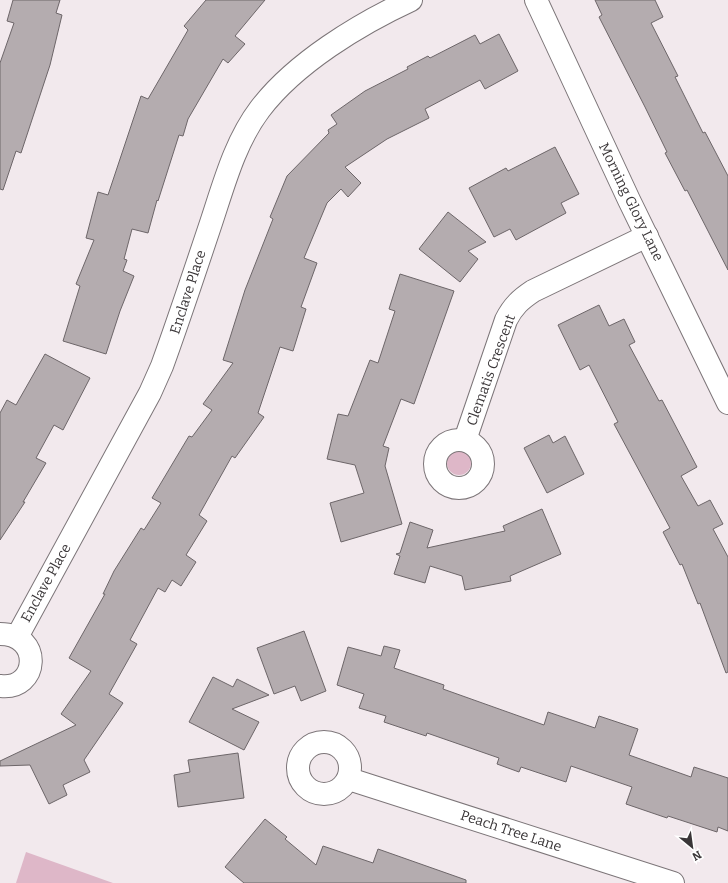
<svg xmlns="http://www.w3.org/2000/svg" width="728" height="883" font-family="Bitter,serif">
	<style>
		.green { fill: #deb7c8 }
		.building { fill: #b4acaf; stroke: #6d6669 }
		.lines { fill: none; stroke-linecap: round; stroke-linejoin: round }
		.minor-casing { stroke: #7c7578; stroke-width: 24 }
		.minor { stroke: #fff; stroke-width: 22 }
		.labels { text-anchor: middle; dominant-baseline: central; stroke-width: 3; stroke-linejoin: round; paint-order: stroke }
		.street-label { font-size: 14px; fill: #3a3638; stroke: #fff }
	</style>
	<rect width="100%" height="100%" fill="#f2e9ed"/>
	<!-- green -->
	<g class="green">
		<circle cx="459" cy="463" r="12"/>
		<path d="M26,852L113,883H16Z"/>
	</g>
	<!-- building -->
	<g class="building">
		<path d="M13,0H60L56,13L62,15L50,65L21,153L16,151L3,190L0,189V63L14,23L7,21Z"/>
		<path d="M206,0H265L235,36L245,44L228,63L223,59L188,119L183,136L179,135L158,201L157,200L148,233L132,229L124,259L127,260L123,271L134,276L120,311L106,354L63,341L80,286L76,284L94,240L86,238L98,192L108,195L141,96L148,99L188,30L184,26Z"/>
		<path d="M595,0H655L663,17L651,23L678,76L675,77L703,133L705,132L728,176V270L687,190L685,191L665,153L667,152L645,107L599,17L602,15Z"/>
		<path d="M499,34L518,71L485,89L480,80L425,109L429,118L387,139L345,167L361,183L348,197L341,189L327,203L304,258L317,263L301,307L306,309L293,351L280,347L258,413L264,417L235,458L232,456L199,515L207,521L186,555L196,562L181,586L172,580L165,592L158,588L130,640L137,644L109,694L123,703L84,760L90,772L63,785L67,795L49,804L30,765L0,766V761L76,725L61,714L91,671L69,658L105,594H103L114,571L141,528L144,530L161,503L152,498L189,436L192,437L212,410L203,404L233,363L223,360L245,290L273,219L270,217L287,176L329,133L328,130L337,124L331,115L365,91L408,69L407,67L428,56L430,58L475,35L480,44Z"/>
		<path d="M555,147L579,194L561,203L566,213L516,240L510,229L494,237L469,188L506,168L508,171Z"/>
		<path d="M448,212L486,242L468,251L478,259L460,282L419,249Z"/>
		<path d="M400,274L454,291L414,404L401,399L383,446L389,448L385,466L402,524L341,542L330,503L364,493L355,465L327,459L338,414L348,416L370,360L378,363L395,311L389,309Z"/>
		<path d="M599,305L609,326L624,319L635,342L629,345L659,401L662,400L697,467L681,476L698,506L710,500L723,524L713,529L728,557V672L726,673L700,603L698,604L682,564L680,565L663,532L670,528L614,424L618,422L589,365L580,370L558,325Z"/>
		<path d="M45,354L90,378L63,430L54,425L36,458L46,463L23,502H25L0,540V413L7,400L16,405Z"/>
		<path d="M549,435L553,443L565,436L584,474L547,493L524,448Z"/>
		<path d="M542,509L561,554L510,576L511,581L465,590L462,576L430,566L425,583L394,574L400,556L396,554L400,553L410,522L433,530L427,548L505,531L503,526Z"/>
		<path d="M304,631L326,691L301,701L295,686L274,694L257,648Z"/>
		<path d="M384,646L400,650L394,668L444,685L443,689L544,725L548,712L595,728L599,716L638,729L629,755L691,777L694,767L728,778V831L718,827L717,832L668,816L667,818L626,804L632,787L571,766L566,782L521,767L519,772L497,764L499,758L427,733L426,736L384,722L386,716L359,708L364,694L337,685L348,647L381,656Z"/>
		<path d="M213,677L233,687L237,679L269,695L232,709L259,722L244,750L189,722Z"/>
		<path d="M238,753L244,798L178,807L174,775L190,772L188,760Z"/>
		<path d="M265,819L287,837L285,839L316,865L323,846L373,863L378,849L466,880V883H244L225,867Z"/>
	</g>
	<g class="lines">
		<!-- minor casing -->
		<g class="minor-casing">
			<g id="minor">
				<path d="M536,0L629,200L728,403"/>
				<circle cx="459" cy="464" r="24"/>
				<path d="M465,440L506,320C513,306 521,299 533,291L647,236"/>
				<path d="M0,634C43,634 39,691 0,686"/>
				<path d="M17,637L150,393L162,366C179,319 195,271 211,223C224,184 235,142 260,109C295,63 359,24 411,0"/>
				<circle cx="324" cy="768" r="26"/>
				<path d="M349,779L673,883"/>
			</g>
		</g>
		<!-- minor -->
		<use href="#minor" class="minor"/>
	</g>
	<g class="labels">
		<!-- street labels -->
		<g class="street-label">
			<text transform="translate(631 202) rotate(64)">Morning Glory Lane</text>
			<text transform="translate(188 292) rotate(-72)">Enclave Place</text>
			<text transform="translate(491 370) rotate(-70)">Clematis Crescent</text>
			<text transform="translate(46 583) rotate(-61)">Enclave Place</text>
			<text transform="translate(511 831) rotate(18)">Peach Tree Lane</text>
		</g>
	</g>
	<!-- north arrow -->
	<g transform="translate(692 847) rotate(151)" stroke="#ffffff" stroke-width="3" paint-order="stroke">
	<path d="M0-3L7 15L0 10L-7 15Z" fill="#3a3638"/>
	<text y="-6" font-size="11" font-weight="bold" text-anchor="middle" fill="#3a3638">N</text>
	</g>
</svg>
